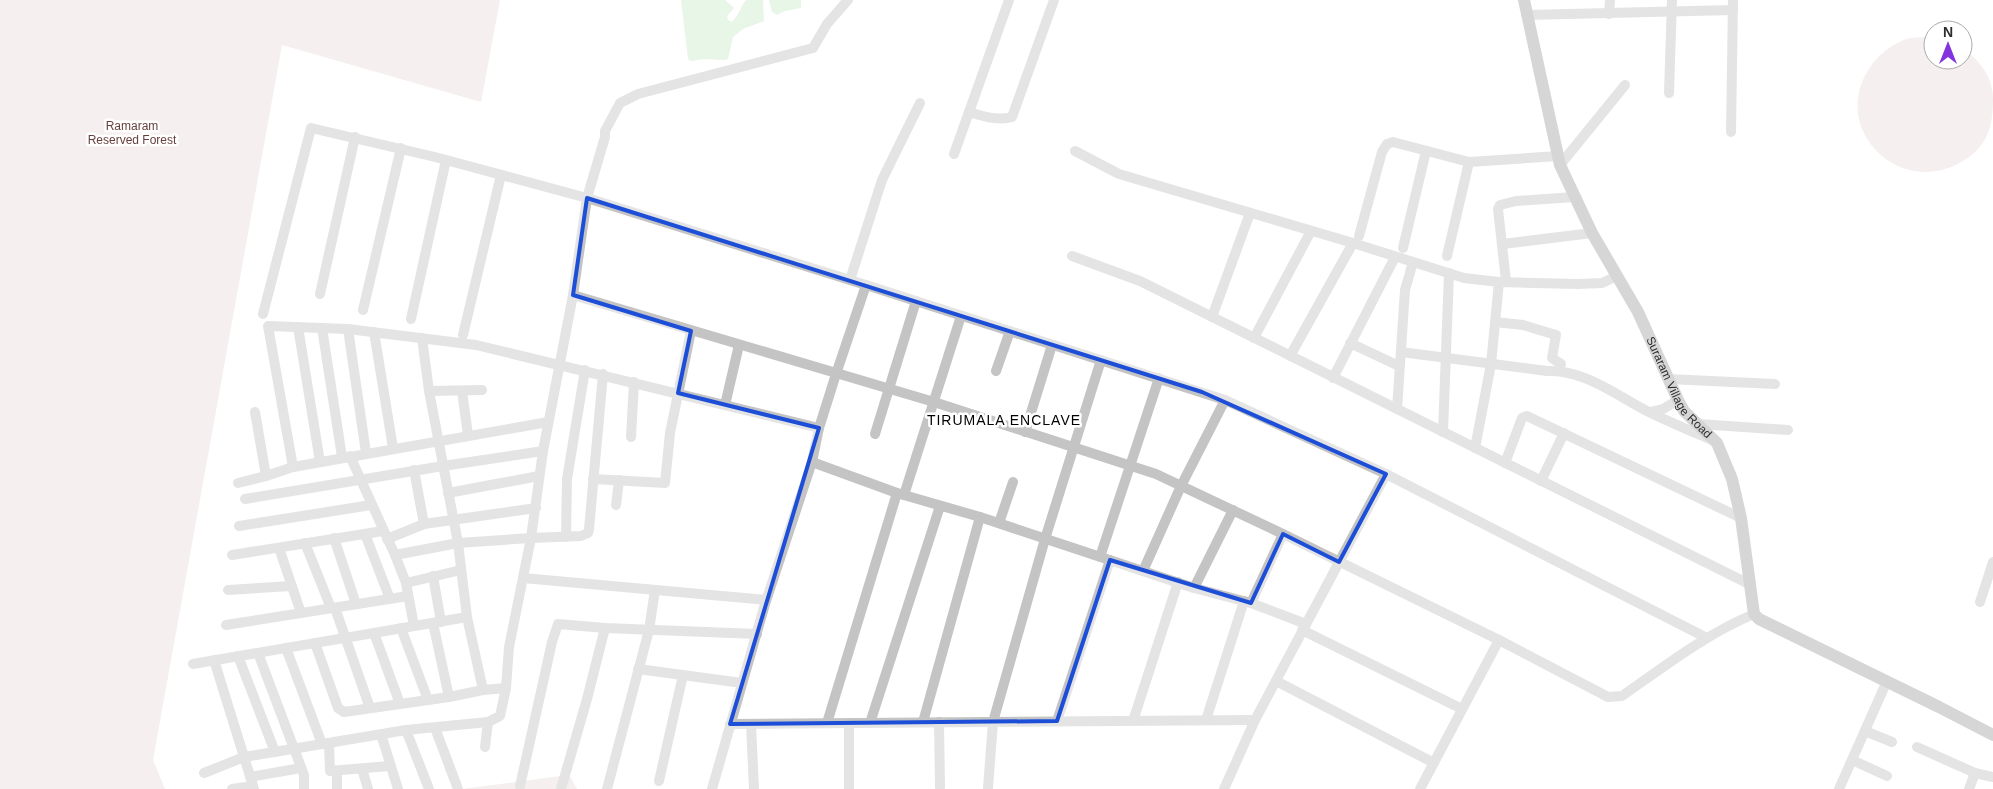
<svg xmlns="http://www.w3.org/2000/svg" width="1993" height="789" font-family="Helvetica,sans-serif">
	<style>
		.green { fill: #eadbdb }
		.water { fill: #caeac7 }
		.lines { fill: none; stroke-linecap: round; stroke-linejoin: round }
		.minor { stroke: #c4c4c4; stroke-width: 10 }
		.major { stroke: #a5a5a5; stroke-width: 12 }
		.marked { fill: none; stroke: #1d4ed8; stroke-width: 4; stroke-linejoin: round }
		.labels { text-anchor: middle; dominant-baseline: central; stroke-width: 5; stroke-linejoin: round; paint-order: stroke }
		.park-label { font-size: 12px; fill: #673f3c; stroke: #fff }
		.street-label { font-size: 12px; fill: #2d2d2d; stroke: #fff }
		.neighbourhood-label { font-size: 14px; letter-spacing: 1px; fill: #000; stroke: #fff }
	</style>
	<rect width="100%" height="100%" fill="#fff"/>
	<!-- green -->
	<g class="green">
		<path d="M0,0H500L481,102L282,45L153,760L165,789H0Z"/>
		<path d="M1933,37V60H1963V48C1979,60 1993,77 1993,98C1993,127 1988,147 1961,162C1902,197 1832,133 1867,72C1876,56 1892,43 1910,38C1917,37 1926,37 1933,37Z"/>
		<path d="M569,775L577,789H462Z"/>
	</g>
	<!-- water -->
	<g class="water">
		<path d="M681,0H725L734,8L727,16L728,20L732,22C739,16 740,7 746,0H763L764,21L743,29L733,37L728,59L724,60L704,59L691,61L688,59Z"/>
		<path d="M769,0H801V8L785,11L777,15L772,12Z"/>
	</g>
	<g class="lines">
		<!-- minor -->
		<g class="minor">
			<path d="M1609,14L1610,0"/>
			<path d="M1526,15L1733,10"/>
			<path d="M1669,93L1672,0"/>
			<path d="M969,112C983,116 997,121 1012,117L1054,0"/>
			<path d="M1731,132L1733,0"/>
			<path d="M1075,151L1119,174L1353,243L1464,278L1499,282L1578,284L1602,283L1617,276"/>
			<path d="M954,154L1009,0"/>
			<path d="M1560,165L1625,85"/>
			<path d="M1359,236L1382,152L1387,144L1393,142L1469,162L1558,156"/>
			<path d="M1503,244L1592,233"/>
			<path d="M1403,248L1426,151"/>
			<path d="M1072,256L1140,281L1749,584"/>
			<path d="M1447,256L1469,162"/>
			<path d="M850,280L882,180L920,103"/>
			<path d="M1506,281L1498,209L1500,205L1516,201L1574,197"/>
			<path d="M320,294L355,137"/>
			<path d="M573,295L934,402L1156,474L1283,534L1499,640L1608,697L1622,696C1665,666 1706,634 1754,614"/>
			<path d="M363,310L401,148"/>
			<path d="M263,314L311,128L435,157L587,198L866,285L1225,400L1386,474L1705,637"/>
			<path d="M1212,317L1250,213"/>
			<path d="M411,319L446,160"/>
			<path d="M1495,322L1523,325L1556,335L1552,358L1561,364L1559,370"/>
			<path d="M298,327L320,462"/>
			<path d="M322,328L342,457"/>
			<path d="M348,329L366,453"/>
			<path d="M374,332L393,448"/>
			<path d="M463,335L501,175"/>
			<path d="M422,338L429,391L458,543L467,617L483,690L506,688L500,716L488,722L485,747"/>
			<path d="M1254,338L1311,231"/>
			<path d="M1350,343L1399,366"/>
			<path d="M1401,352L1547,371C1584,369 1617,396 1649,412C1669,422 1691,431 1712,440"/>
			<path d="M1290,356L1353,243"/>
			<path d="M996,371L1010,331"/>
			<path d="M1333,378L1395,257"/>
			<path d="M1668,379L1775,384"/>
			<path d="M429,391L482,390"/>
			<path d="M462,391L468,435"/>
			<path d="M725,405L739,345"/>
			<path d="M1397,409L1405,290L1413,262"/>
			<path d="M255,412L266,476L293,467L548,422"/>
			<path d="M1650,412L1663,409L1678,400"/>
			<path d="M1698,424L1788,430"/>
			<path d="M1025,432L1052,345"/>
			<path d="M1443,432L1449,273"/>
			<path d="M875,434L916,301"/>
			<path d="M631,437L634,382"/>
			<path d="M1475,448L1491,364L1499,282"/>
			<path d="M350,456L395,555L458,543L531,538L581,536L588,533L589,529L603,374"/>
			<path d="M812,462L897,493L980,517L1194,588L1251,603L1306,624"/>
			<path d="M1505,463L1522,418L1527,416L1741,518"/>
			<path d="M293,467L268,326L348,329L476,345L819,428"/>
			<path d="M414,470L424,524"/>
			<path d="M593,479L665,483L670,433L691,331"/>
			<path d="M1541,481L1564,433"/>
			<path d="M238,483L266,476"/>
			<path d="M448,493L539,476"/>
			<path d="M904,495L961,316"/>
			<path d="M245,499L443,466L543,451"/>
			<path d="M616,505L619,480"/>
			<path d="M999,523L1013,482"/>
			<path d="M239,526L371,505"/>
			<path d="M365,534L390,599"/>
			<path d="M566,537L567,479L585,370"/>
			<path d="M334,538L356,604"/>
			<path d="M387,539L424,524L536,508"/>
			<path d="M305,543L331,608"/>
			<path d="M279,548L301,613"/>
			<path d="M232,555L383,531"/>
			<path d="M395,555L406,583L414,626"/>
			<path d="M1100,557L1159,378"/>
			<path d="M1143,571L1181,486L1225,400"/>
			<path d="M433,576L441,622"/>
			<path d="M523,578L766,600"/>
			<path d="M406,583L461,570"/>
			<path d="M1194,588L1233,510"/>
			<path d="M228,590L291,586"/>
			<path d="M1980,602L1993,562"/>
			<path d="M1251,603L1283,534"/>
			<path d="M335,608L370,708"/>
			<path d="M433,623L449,697"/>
			<path d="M226,625L408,596"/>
			<path d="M401,628L428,700"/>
			<path d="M1302,630L1462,709"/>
			<path d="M374,633L400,704"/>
			<path d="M315,643L338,708L344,712L449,697L483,690"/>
			<path d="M286,648L322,744"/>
			<path d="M258,653L304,775V789"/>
			<path d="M238,656L275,752"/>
			<path d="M214,660L254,789"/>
			<path d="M193,664L467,617"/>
			<path d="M638,669L742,683"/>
			<path d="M1276,681L1434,763"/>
			<path d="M506,688L509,647L531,538L543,451L573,295L587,198L605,137V131L620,103L638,94L813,48L827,24L848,0"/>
			<path d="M1206,720L1244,601"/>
			<path d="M1057,721L1110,560"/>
			<path d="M1133,721L1178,582"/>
			<path d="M923,722L980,517"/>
			<path d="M939,722L940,787"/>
			<path d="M827,723L897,493"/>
			<path d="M870,723L940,506"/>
			<path d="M730,724L1255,720"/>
			<path d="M751,724L754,789"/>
			<path d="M435,728L458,789"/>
			<path d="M406,730L429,789"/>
			<path d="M1865,731L1892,742"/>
			<path d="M381,734L398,789"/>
			<path d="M329,743L330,771L389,766"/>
			<path d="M1917,747L1975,773L1993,777"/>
			<path d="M1852,760L1887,776"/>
			<path d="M362,769L368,789"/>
			<path d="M337,771V789"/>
			<path d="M204,773L244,757L406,730L488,722"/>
			<path d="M250,777L301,768"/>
			<path d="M659,781L683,675"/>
			<path d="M520,786L552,642L558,624L605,628L757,634"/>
			<path d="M988,788L993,722L1045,539L1101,360"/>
			<path d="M232,789L253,786"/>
			<path d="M561,789L587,699L605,628"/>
			<path d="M607,789L649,630L655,590"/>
			<path d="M712,789L765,604L812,462L819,428L836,374L866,285"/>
			<path d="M849,789V723"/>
			<path d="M1224,789L1255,720L1386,474"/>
			<path d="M1420,789L1499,640"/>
			<path d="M1839,789L1887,681"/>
			<path d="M1969,789L1975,773"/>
		</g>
		<!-- major -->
		<path class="major" id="s1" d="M1524,0L1560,165L1592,233L1638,312L1678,400L1684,411L1717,443L1732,479L1741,518L1754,614L1759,619L1939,707L1993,735"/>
	</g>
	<!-- marked area -->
	<path d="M0 0H1993V789H0ZM587,198L1202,392L1386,474L1339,562L1283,534L1251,603L1110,560L1057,721L730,724L819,428L678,393L691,331L573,295Z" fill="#fff" fill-opacity=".55" fill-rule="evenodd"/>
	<path class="marked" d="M587,198L1202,392L1386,474L1339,562L1283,534L1251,603L1110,560L1057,721L730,724L819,428L678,393L691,331L573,295Z"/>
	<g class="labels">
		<!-- park labels -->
		<g class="park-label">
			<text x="132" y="126">Ramaram<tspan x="132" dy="14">Reserved Forest</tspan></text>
		</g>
		<!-- street labels -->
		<g class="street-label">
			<text stroke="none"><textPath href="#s1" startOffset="422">Suraram Village Road</textPath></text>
		</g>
		<!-- neighbourhood labels -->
		<g class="neighbourhood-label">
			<text x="1004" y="420">TIRUMALA ENCLAVE</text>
		</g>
	</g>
	<!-- north arrow -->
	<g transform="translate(1948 45)"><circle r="24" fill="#ffffff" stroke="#ababab"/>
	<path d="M0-4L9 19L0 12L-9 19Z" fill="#8334de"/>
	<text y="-8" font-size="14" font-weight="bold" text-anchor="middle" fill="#2d2d2d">N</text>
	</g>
</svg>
